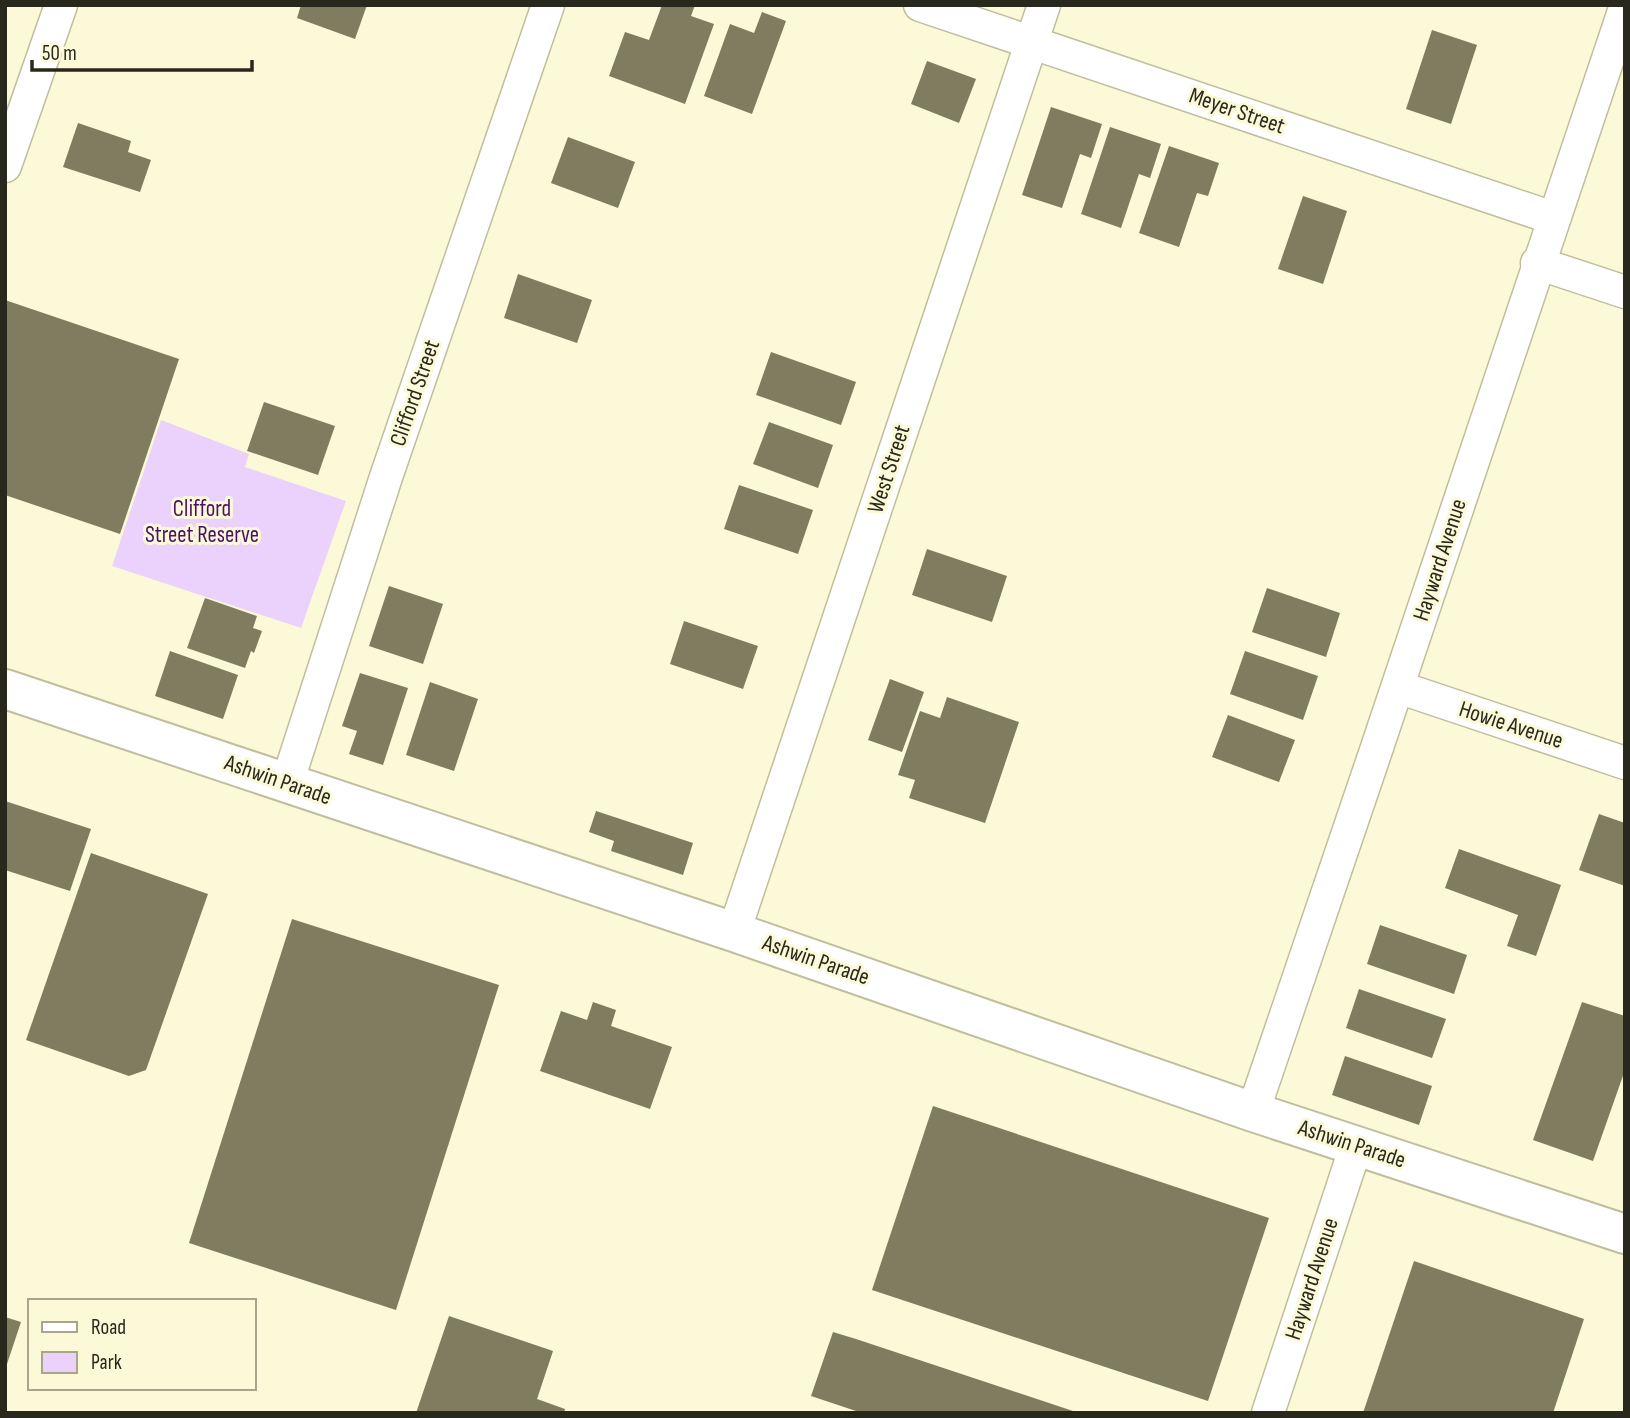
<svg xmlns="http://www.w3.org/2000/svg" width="1630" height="1418" font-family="'Sofia Sans Condensed',sans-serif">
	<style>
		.green { fill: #ead2fd }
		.building { fill: #807c5f }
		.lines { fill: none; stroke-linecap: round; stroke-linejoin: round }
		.minor-casing { stroke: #c1be9e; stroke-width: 35 }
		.tertiary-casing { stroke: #c1be9e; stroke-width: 42 }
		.minor { stroke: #fff; stroke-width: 32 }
		.tertiary { stroke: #fff; stroke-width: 38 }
		.labels { text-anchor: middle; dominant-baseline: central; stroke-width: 6; stroke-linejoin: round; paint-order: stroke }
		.street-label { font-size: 23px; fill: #29281c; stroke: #fcf9d8 }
		.park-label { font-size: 23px; fill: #4b0f69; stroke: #fcf9d8 }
	</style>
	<rect width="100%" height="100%" fill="#fcf9d8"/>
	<!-- green -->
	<path class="green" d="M161,420L249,454L245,467L346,501L301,628L112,566Z"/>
	<!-- building -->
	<g class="building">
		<path d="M301,5H367L355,39L297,18Z"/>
		<path d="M662,5H695L691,16L714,24L685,104L609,76L625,32L649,40Z"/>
		<path d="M762,12L786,21L752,114L704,96L730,24L754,33Z"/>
		<path d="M1432,30L1477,45L1451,124L1406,109Z"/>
		<path d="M927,61L976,79L959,123L911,104Z"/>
		<path d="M1051,107L1102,124L1091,158L1080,154L1062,208L1022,195Z"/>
		<path d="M78,123L131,141L128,152L151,160L140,192L63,167Z"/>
		<path d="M1110,127L1161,144L1150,178L1139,174L1121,228L1081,214Z"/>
		<path d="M568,137L635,162L618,208L551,183Z"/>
		<path d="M1169,146L1219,163L1208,196L1197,193L1179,247L1139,233Z"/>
		<path d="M1303,196L1347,211L1323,284L1278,269Z"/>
		<path d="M518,274L592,300L577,343L504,318Z"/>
		<path d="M5,300L179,359L120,534L5,495Z"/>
		<path d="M771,352L856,382L841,425L756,395Z"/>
		<path d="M264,402L335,426L318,475L247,451Z"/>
		<path d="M769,422L833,445L818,488L753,464Z"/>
		<path d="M739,485L813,510L798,554L724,529Z"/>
		<path d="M927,549L1007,576L992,622L912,595Z"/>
		<path d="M389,586L443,604L423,664L369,646Z"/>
		<path d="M1267,588L1340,613L1326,657L1252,632Z"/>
		<path d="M205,598L257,616L253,628L262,631L254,653L251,651L245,668L187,648Z"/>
		<path d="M684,621L758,646L743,689L670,664Z"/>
		<path d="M170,651L238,675L223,719L155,696Z"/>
		<path d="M1245,651L1318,676L1303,720L1230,694Z"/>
		<path d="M360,673L408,688L383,765L349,754L357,731L342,726Z"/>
		<path d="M890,679L924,692L902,752L868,740Z"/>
		<path d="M430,682L478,699L454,771L406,755Z"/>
		<path d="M947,697L1019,722L985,823L909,798L915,780L898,775L920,711L940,718Z"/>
		<path d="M1228,715L1295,740L1279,782L1212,757Z"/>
		<path d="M5,801L91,829L70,891L5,870Z"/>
		<path d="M596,811L693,843L683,875L611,851L614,841L589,832Z"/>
		<path d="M1599,814L1625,823V886L1579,870Z"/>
		<path d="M1459,849L1561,885L1536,956L1507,946L1518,915L1445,888Z"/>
		<path d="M91,853L208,894L146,1070L129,1076L26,1040Z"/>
		<path d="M292,919L499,985L396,1310L189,1243Z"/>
		<path d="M1380,925L1467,955L1454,994L1367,964Z"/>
		<path d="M1359,989L1446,1019L1432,1058L1346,1028Z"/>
		<path d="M593,1002L616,1010L611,1026L672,1047L650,1109L540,1071L561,1011L587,1020Z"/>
		<path d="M1582,1002L1625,1016V1070L1593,1161L1533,1140Z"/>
		<path d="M1345,1056L1432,1086L1419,1125L1332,1095Z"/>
		<path d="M933,1106L1269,1218L1208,1401L872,1290Z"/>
		<path d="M1414,1261L1584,1319L1553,1413H1363Z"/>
		<path d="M449,1316L553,1351L537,1399L565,1409L564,1413H416Z"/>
		<path d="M5,1317L21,1322L6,1367H5Z"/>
		<path d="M833,1332L856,1339L1079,1413H862L811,1396Z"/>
	</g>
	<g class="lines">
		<!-- minor casing -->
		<g class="minor-casing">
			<g id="minor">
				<path d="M920,5L1553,218"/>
				<path d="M5,166L61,5"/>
				<path d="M1537,263L1625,292"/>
				<path d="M1398,687L1625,763"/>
				<path d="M287,783L386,477L548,5"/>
				<path d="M734,932L1044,5"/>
				<path d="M1253,1112C1380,745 1500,375 1625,8"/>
				<path d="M1268,1413L1356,1146"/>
			</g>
		</g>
		<!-- tertiary casing -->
		<g class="tertiary-casing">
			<path id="tertiary" d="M5,689L734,932L1253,1112L1625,1234"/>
		</g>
		<!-- minor -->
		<use href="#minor" class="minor"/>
		<!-- tertiary -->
		<use href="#tertiary" class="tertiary"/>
	</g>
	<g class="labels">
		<!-- street labels -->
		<g class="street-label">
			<text transform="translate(1237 111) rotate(19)">Meyer Street</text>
			<text transform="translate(415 393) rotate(-71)">Clifford Street</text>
			<text transform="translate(889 469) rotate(-72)">West Street</text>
			<text transform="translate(1440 560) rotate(-72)">Hayward Avenue</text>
			<text transform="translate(1511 725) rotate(18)">Howie Avenue</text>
			<text transform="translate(278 780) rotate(19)">Ashwin Parade</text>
			<text transform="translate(816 960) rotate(19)">Ashwin Parade</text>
			<text transform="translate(1352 1144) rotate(18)">Ashwin Parade</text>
			<text transform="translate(1312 1279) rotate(-72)">Hayward Avenue</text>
		</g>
		<!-- park labels -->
		<g class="park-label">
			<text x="202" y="509">Clifford<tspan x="202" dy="26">Street Reserve</tspan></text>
		</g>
	</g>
	<!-- border -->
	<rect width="1630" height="1418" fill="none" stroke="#29281c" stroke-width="14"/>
	<!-- legend -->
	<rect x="28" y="1299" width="228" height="91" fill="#fcf9d8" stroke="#a8a58d" stroke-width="2"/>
	<rect x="42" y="1322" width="35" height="10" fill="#ffffff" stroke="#a8a58d" stroke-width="2"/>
	<text x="91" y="1334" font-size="21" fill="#29281c">Road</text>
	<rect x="42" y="1352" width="35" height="21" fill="#ead2fd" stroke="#a8a58d" stroke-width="2"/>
	<text x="91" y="1369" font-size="21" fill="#29281c">Park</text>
	<!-- scale -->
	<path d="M32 60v10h220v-10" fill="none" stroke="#29281c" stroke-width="3.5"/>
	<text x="42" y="60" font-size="21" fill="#29281c" stroke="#fcf9d8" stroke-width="5" paint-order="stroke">50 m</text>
</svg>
